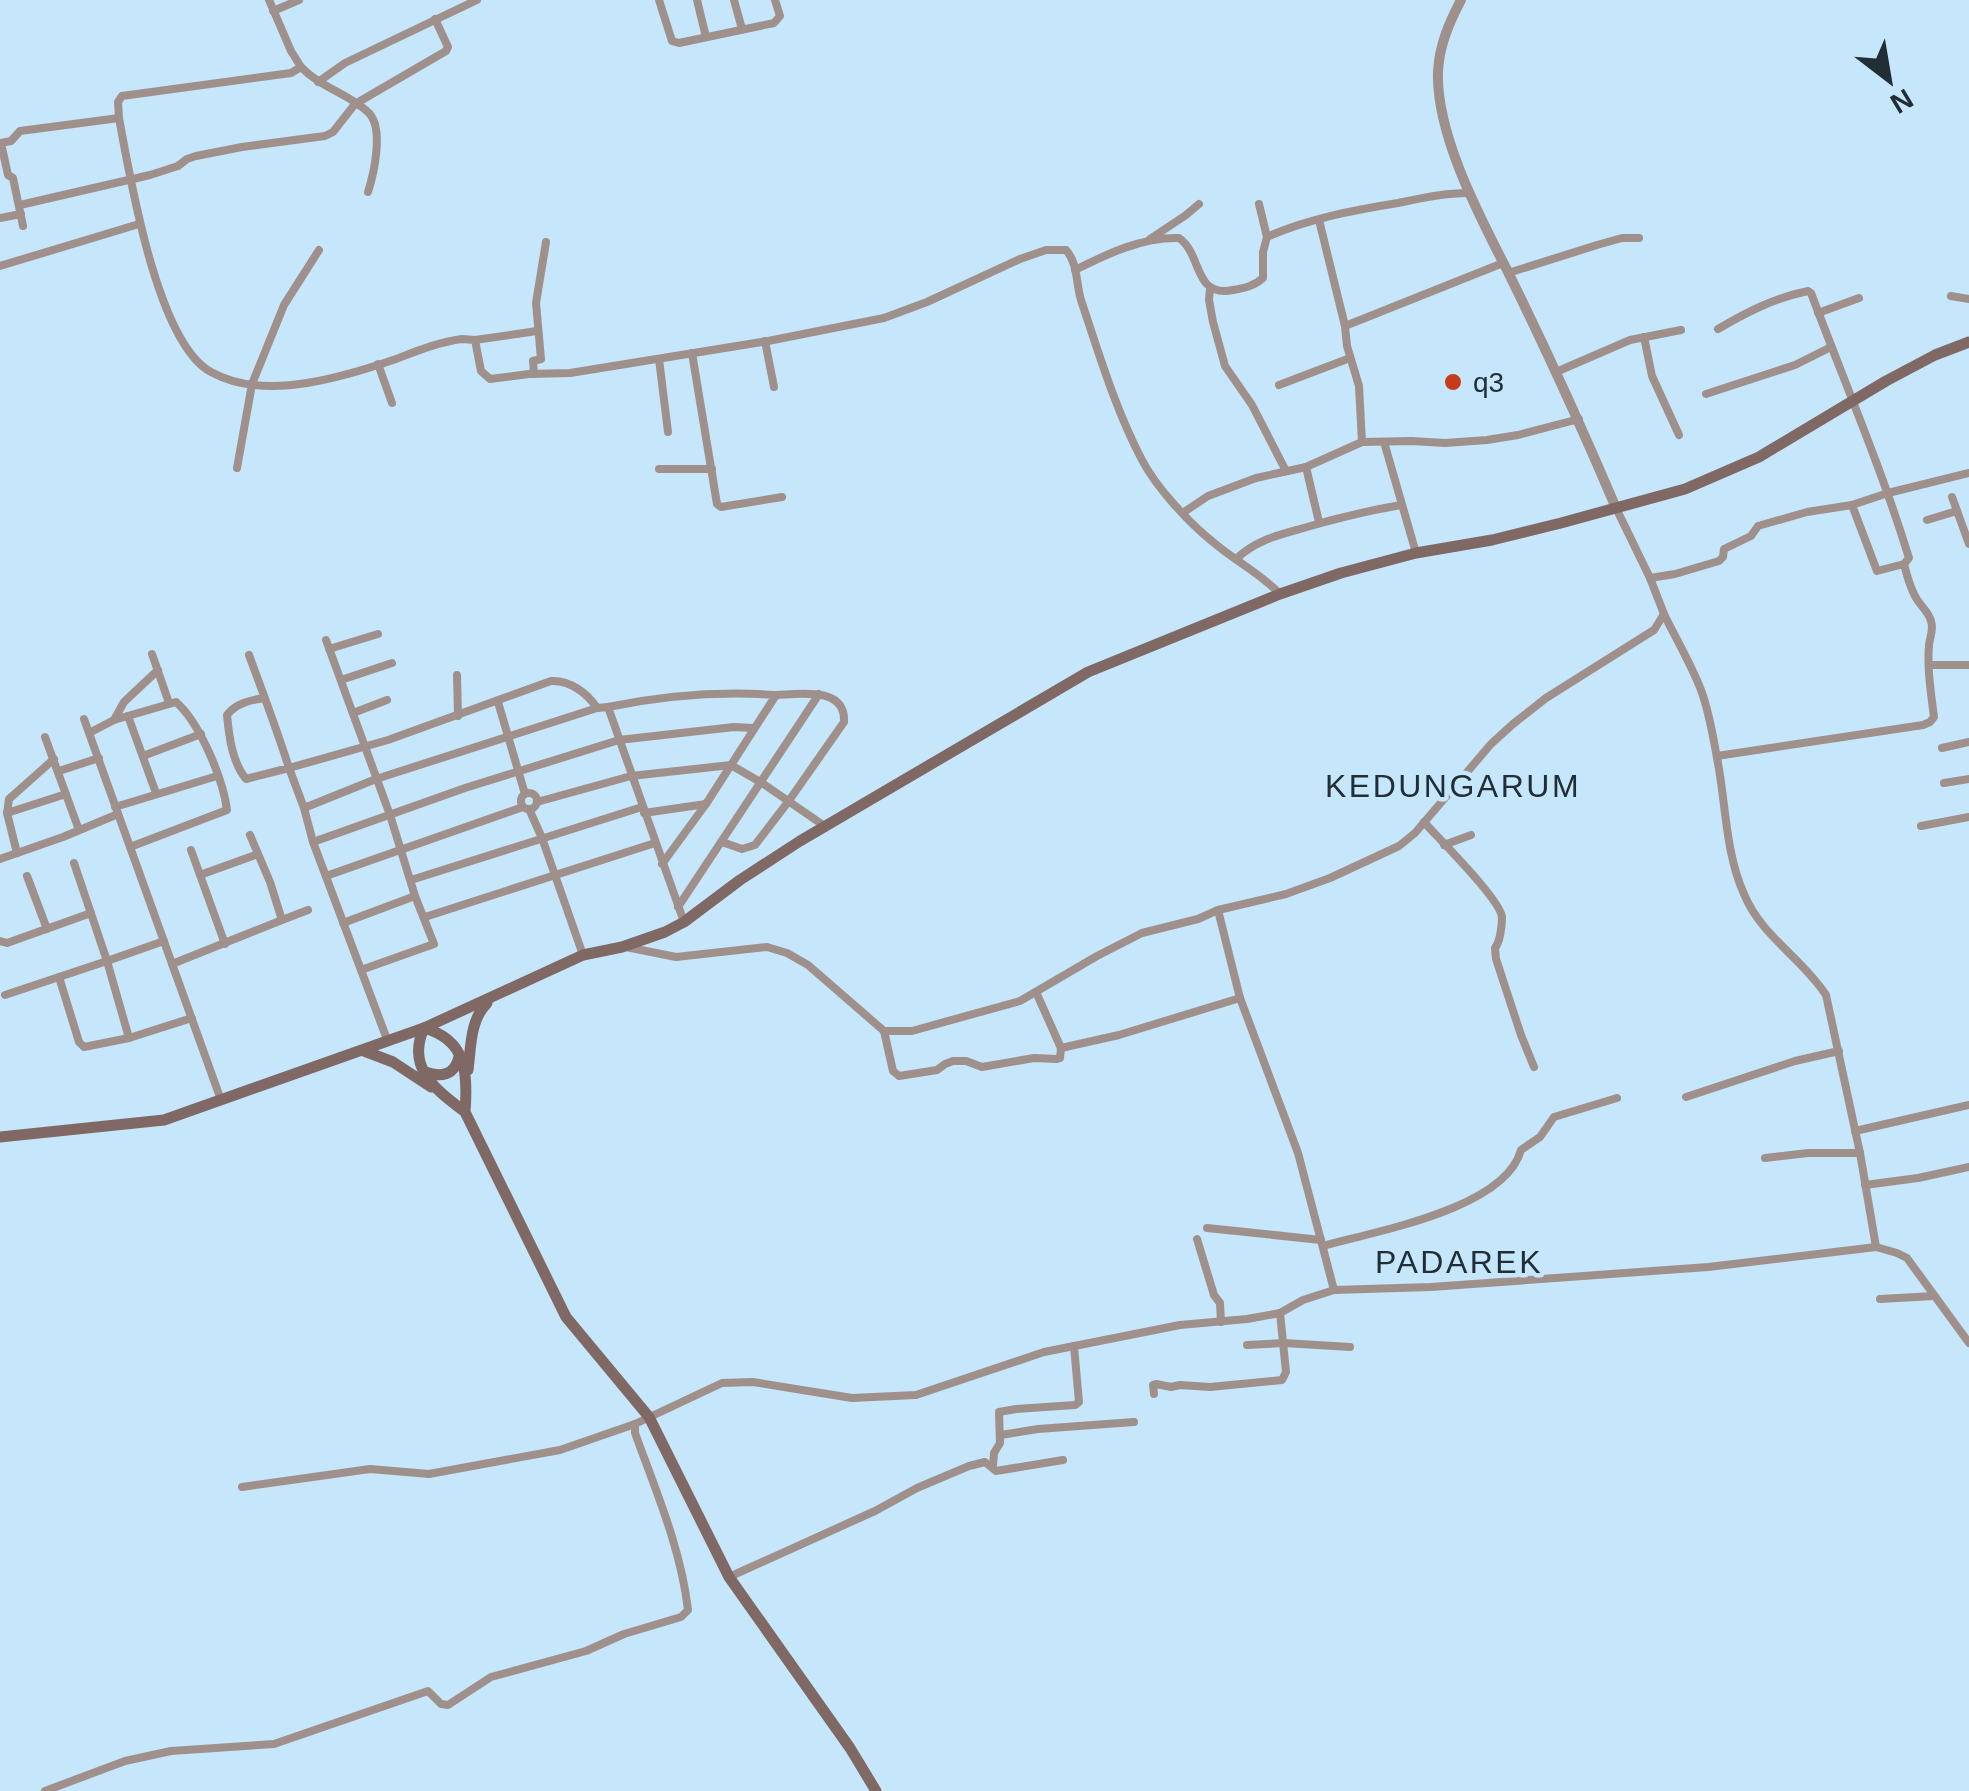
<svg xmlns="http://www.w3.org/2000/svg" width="1969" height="1791" font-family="Arial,sans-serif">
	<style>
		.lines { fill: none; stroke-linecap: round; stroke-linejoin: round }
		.minor { stroke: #a0908c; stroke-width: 8 }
		.tertiary { stroke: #a0908c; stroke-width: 10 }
		.secondary { stroke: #806964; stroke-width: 11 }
		.poi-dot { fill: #c63c1b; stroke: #c5e6fb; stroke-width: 4 }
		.labels { text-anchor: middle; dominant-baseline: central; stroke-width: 9; stroke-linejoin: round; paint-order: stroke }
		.poi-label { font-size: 28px; fill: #212e36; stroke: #c5e6fb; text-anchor: start }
		.quarter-label { font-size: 32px; letter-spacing: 2.5px; fill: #212e36; stroke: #c5e6fb }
	</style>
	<rect width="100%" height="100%" fill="#c5e6fb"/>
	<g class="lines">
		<!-- minor -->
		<g class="minor">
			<path d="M269,0L291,51L301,67L291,73L122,96L118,102L119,118C130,177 157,343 211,372C240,388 276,388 307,383C338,378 367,369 396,359C417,351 439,342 462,339L475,340L481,371L490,379L529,374L570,373L768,341L884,318L927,302L1020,259L1046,250H1066C1078,263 1076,284 1081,300C1099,354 1116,411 1142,460C1156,487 1189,523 1213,542C1235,561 1260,573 1280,594"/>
			<path d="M659,0L672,41L679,43L774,23L780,16L775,0"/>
			<path d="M697,0L706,37"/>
			<path d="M734,0L742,29"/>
			<path d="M273,11L299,0"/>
			<path d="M301,67C321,88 350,94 369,113C384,129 374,173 368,192"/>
			<path d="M318,82L345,63L477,0"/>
			<path d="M0,143L11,141L20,131L119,118"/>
			<path d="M1,143L8,175L13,178L23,226"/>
			<path d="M1259,204L1267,237"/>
			<path d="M20,205L150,175L178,166L187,159L196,156L242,147L325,136L333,132L355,104L446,51L448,47L435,19"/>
			<path d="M0,218L21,214"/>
			<path d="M1150,239L1186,215L1199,204"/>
			<path d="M0,266L139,224"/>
			<path d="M1075,270C1107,254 1142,237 1179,238C1203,255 1193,298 1233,290C1245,288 1254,286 1263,278V252L1267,237C1307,219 1354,210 1398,203C1422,198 1444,193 1469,193"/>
			<path d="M1508,273L1597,245L1622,238H1639"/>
			<path d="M1210,289L1209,300L1213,322L1225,366L1252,405L1286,471"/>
			<path d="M1951,296L1969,299"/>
			<path d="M1818,313L1859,298"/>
			<path d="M1345,326L1503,263"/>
			<path d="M1644,337L1652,376L1679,435"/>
			<path d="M475,340L537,331"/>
			<path d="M765,341L774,387"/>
			<path d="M692,353L717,504L721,507L782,497"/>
			<path d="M659,359L668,432"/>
			<path d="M378,364L392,403"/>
			<path d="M1556,372L1630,340L1681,330"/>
			<path d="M534,374L533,361L541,359L536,303L546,242"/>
			<path d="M1279,385L1350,358"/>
			<path d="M1706,394L1795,365L1831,347"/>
			<path d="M1362,442L1412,441L1445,443L1487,440L1518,435L1579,419"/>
			<path d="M1384,442L1416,553"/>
			<path d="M1306,467L1319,522"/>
			<path d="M237,468L252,384L284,305L319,250"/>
			<path d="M659,469H712"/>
			<path d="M1952,497L1969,544"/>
			<path d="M1852,505L1877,571L1904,564"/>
			<path d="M1616,508L1650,578L1664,614L1654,630L1546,698L1513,724L1491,744L1415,833L1399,846L1330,878L1286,894L1218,910L1240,998L1298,1153L1334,1290L1431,1287L1708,1267L1876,1247"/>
			<path d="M1184,512L1208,496L1256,478L1306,467L1362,442L1359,386L1347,346L1345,326L1319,220"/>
			<path d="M1927,520L1957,511"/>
			<path d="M1236,559C1255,541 1275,536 1300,529C1333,519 1366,511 1401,505"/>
			<path d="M1650,578L1675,574L1719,561L1723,557L1724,549L1751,536L1758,526L1807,512L1852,505L1888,493L1969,473"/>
			<path d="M1664,614C1676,639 1691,664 1701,690C1709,711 1713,736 1717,758C1726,802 1725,852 1744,894C1761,936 1802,958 1826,995L1860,1153L1876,1247L1897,1253L1907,1258L1969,1343"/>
			<path d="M326,640L390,815L415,896L434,944L361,970"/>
			<path d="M329,649L378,634"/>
			<path d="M152,654L169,703"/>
			<path d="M249,655C263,693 277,730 289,768L246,779C232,762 229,736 227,715C236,703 251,700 265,698"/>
			<path d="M1929,665H1969"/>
			<path d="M457,675L458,716"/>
			<path d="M341,680L392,663"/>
			<path d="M498,702L525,794"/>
			<path d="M608,707C662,696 721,691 776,695L706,804L662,864"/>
			<path d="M353,713L387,700"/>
			<path d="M128,716L156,793"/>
			<path d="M84,719L221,1100"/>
			<path d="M114,720L124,702L158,670"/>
			<path d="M89,733L114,720L176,702C200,723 223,779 227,810L130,847"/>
			<path d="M45,737L79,830"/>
			<path d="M1942,748L1969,742"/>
			<path d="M143,756L201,734"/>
			<path d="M1717,756L1923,725L1930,722L1934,717C1931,693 1927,669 1929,645C1930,636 1934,630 1931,621C1929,613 1923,608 1918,601C1911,591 1907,576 1904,564L1909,558C1881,467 1844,381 1811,293L1808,291C1774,298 1747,312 1718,329"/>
			<path d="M59,771L99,758"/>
			<path d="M1944,783L1969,779"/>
			<circle cx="529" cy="801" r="8"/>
			<path d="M537,802L631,776L731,765L762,783L826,827"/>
			<path d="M115,807L217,776"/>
			<path d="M304,808L376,779L597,708"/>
			<path d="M529,809L542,838L583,955"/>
			<path d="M7,813L66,794"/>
			<path d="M644,813L706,804"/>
			<path d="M1424,822C1439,839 1500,899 1502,917C1502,926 1500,942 1495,948L1496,959L1521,1035L1534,1067"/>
			<path d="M1921,826L1969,817"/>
			<path d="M313,842L465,788L619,740L734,727L753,728"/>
			<path d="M722,842L742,849L755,845L788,802L844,722C846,686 799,694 776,695"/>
			<path d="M1444,845L1471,835"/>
			<path d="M191,850L200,875"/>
			<path d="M17,853L7,813L9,799L54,759"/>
			<path d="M0,859L63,837L118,814"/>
			<path d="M74,863L107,961L164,941"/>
			<path d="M27,876L47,929"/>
			<path d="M326,876L523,807"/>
			<path d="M411,880L642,807"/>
			<path d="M678,907L819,694"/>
			<path d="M425,917L655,843"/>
			<path d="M282,920L308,910"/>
			<path d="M343,923L415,896"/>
			<path d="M0,941L7,943L91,913"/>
			<path d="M225,944L200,875L258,854"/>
			<path d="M626,947L676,957L767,947L787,953L808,965L884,1031H912L1020,1001L1097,956L1142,933L1198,919L1218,910"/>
			<path d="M172,964L282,920L270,882L250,835"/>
			<path d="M59,977L79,1042L84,1047L129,1038"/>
			<path d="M1036,992L1061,1048L1119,1035L1240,998"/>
			<path d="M5,995L107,961L129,1038L192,1018"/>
			<path d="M884,1031L893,1071L899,1076L937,1070L945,1064L953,1061H966L982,1067L1034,1058L1057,1059L1060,1058L1061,1048"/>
			<path d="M388,1042L313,842L304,808L289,768L388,740L551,681C570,680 587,693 597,708L608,707L684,922"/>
			<path d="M1686,1097L1795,1061L1839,1051"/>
			<path d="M1855,1131L1969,1105"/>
			<path d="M1765,1158L1808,1153H1860"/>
			<path d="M1865,1185L1918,1178L1969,1167"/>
			<path d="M1207,1228L1321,1240"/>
			<path d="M1197,1239L1214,1295L1220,1303L1221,1322"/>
			<path d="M1323,1246C1376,1231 1505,1209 1521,1150L1540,1137L1554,1117L1617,1098"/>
			<path d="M1880,1299L1934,1296"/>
			<path d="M1247,1345L1284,1343L1350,1347"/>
			<path d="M1154,1394L1153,1385L1156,1384L1171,1387L1180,1385L1210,1387L1282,1380L1286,1372L1280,1313"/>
			<path d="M1001,1435L1038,1429L1134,1422"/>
			<path d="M993,1466L994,1453L1000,1443L999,1412L1016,1409L1075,1405L1079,1402L1074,1346"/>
			<path d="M242,1487L370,1469L429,1474L560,1450L635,1424L722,1383L753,1382L852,1398L916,1395L1044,1352L1180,1325L1247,1319L1280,1313L1303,1300L1334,1290"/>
			<path d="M729,1577L875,1511L917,1488L969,1466L985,1462L996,1471L1063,1460"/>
			<path d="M45,1791L125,1761L171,1751L274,1744L428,1691L441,1704L448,1705L491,1677L586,1651L624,1634L681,1617L688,1610C681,1549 656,1491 635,1433V1424"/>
		</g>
		<!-- tertiary -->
		<path class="tertiary" d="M1461,0C1449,23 1439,46 1438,72C1436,135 1480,217 1508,272C1546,349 1582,428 1616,508"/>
		<!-- secondary -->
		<g class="secondary">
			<path d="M364,1051L393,1062L431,1087"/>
			<path d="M468,1070C471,1047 470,1020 487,1003"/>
			<path d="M425,1072C441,1078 455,1075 459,1057"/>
			<path d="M465,1112C468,1073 467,1040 424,1028C406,1068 435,1089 465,1112L566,1317L649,1417L729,1577L850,1748L876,1791"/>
			<path d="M0,1137L164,1120L424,1028L583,955L622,947L665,932L684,922L740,880L800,841L1088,672L1280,594L1341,573L1416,553L1492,540L1561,523L1685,489L1759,457L1886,381L1935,355L1969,342"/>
		</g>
	</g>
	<!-- markers -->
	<circle class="poi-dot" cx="1453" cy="382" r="10"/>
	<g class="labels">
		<!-- poi labels -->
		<g class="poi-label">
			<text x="1473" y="382">q3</text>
		</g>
		<!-- quarter labels -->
		<g class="quarter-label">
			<text x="1453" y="786">KEDUNGARUM</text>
			<text x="1459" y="1262">PADAREK</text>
		</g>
	</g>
	<!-- north arrow -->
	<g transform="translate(1889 80) rotate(149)" stroke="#c5e6fb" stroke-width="8" paint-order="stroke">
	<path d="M0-8L18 38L0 25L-18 38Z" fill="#212e36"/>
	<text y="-15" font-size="28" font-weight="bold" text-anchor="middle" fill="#212e36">N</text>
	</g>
</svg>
